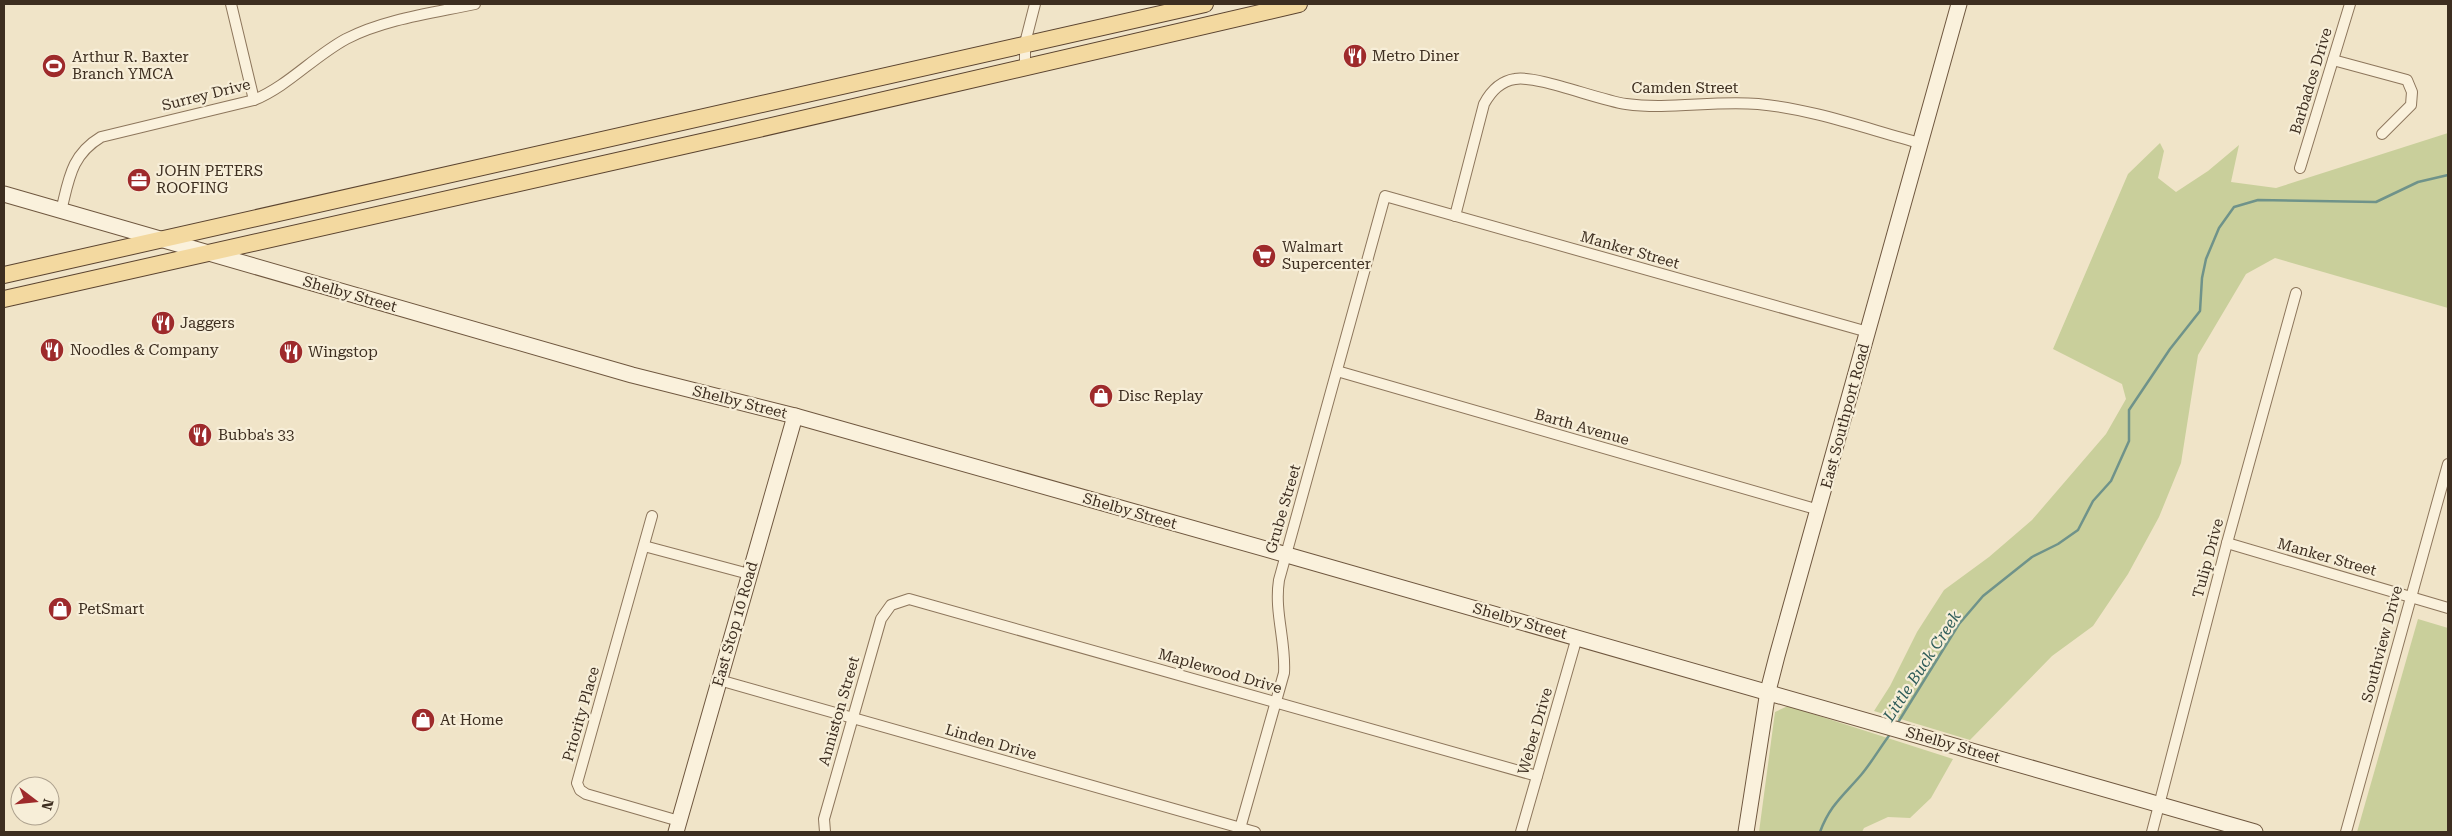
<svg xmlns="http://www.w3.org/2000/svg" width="2452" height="836" font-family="'Roboto Serif',serif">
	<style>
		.green { fill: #c9cf9b }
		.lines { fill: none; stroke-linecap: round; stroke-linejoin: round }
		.stream { stroke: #6f938a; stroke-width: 2.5 }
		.street-casing { stroke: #8d765c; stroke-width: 12 }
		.secondary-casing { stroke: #6f573f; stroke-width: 17 }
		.primary-casing { stroke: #5b4430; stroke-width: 18 }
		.street { stroke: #faf1dc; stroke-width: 10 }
		.secondary { stroke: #faf1dc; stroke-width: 15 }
		.primary { stroke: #f3d9a0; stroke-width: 16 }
		.labels { text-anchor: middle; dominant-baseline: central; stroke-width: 4.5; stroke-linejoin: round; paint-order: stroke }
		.poi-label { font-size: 15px; fill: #3d2e20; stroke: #f7eed8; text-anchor: start }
		.street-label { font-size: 15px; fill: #3d2e20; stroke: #f7eed8 }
		.water-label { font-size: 16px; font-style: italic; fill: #2f5d5a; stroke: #f7eed8 }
	</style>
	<rect width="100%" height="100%" fill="#f0e4c8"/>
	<!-- green -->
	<g class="green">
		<path d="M2448,133V308L2275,258L2246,274L2198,355L2181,463L2159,517L2128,574L2093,626L2052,656L1970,740L1874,711L1890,686L1917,632L1944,590L1989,557L2032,520L2106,434L2126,399L2122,384L2053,349L2128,174L2160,143L2164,151L2158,178L2176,192L2208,171L2239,145L2231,182L2276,188Z"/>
		<path d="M2418,619L2448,628V832H2357Z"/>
		<path d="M1788,706L1953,759L1931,798L1910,818L1888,817L1864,828L1862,832H1759L1775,712Z"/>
	</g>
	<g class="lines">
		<!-- stream -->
		<g class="stream">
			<path d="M1897,724L1959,624L1983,596L2032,557L2058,544L2078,530L2093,501L2111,481L2129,441V410L2170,349L2200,311L2202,278L2206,259L2219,228L2234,207L2258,200L2376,202L2418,182L2448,175"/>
			<path d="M1820,832C1830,805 1843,796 1861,775C1872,762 1881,746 1891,733"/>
		</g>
		<!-- street casing -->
		<g class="street-casing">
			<g id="street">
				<path d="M231,4L254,100"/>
				<path d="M2333,60L2407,80L2412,92L2411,105L2382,134"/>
				<path d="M1025,67V43L1035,4"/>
				<path d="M2300,168L2350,4"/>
				<path d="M61,211C69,179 71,155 101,137L254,100C288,86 313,57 346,39C385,19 433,13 475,4"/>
				<path d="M1455,216L1484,104C1491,91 1501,81 1515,79C1537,75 1598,100 1626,104C1670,110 1714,100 1758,104C1813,109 1867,129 1920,143"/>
				<path d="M1337,371L1819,510"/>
				<path d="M652,516L577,783L580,790L586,794L679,821"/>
				<path d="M2227,543L2448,608"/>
				<path d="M644,546L749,574"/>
				<path d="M719,680L1255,832"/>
				<path d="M825,832L824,819L881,619L891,605L909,599L1537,776"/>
				<path d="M1239,832L1284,673C1286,641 1274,612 1279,580L1385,196L1868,332"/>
				<path d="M1521,832L1577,637"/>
				<path d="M2152,832L2227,543L2296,293"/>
				<path d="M2346,832L2448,464"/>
			</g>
		</g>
		<!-- secondary casing -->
		<g class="secondary-casing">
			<g id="secondary">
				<path d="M4,194L632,375L795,416L1287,555L2255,832"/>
				<path d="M676,832L795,416"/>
				<path d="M1746,832L1768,691L1777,656L1959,4"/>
			</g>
		</g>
		<!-- primary casing -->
		<g class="primary-casing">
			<g id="primary">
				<path d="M4,275L1205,4"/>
				<path d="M4,299L741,133L1299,4"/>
			</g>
		</g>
		<!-- street -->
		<use href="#street" class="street"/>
		<!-- secondary -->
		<use href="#secondary" class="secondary"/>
		<!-- primary -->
		<use href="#primary" class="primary"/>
	</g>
	<!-- icons -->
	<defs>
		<g id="restaurant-disc" transform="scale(1.25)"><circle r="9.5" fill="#9e2a2b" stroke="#f7eed8"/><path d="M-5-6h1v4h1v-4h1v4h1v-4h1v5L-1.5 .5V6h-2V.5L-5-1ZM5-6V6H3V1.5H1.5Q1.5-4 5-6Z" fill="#fff"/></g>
		<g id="stadium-disc" transform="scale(1.25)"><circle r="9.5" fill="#9e2a2b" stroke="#f7eed8"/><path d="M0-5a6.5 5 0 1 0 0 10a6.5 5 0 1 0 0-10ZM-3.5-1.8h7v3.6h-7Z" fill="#fff"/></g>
		<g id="office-disc" transform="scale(1.25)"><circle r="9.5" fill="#9e2a2b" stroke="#f7eed8"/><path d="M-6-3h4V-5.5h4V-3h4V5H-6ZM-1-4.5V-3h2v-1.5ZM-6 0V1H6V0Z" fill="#fff"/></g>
		<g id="supermarket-disc" transform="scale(1.25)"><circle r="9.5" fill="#9e2a2b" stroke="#f7eed8"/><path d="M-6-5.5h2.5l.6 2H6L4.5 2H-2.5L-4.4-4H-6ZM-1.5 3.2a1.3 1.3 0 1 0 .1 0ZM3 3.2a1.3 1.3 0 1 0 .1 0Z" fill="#fff"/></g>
		<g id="shop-disc" transform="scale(1.25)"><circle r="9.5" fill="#9e2a2b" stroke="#f7eed8"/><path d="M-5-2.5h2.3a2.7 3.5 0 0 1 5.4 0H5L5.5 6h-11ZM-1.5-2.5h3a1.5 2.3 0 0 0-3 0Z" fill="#fff"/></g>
	</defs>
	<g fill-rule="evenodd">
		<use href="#restaurant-disc" x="1355" y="56"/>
		<use href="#stadium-disc" x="54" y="66"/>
		<use href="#office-disc" x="139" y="180"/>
		<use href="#supermarket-disc" x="1264" y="256"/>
		<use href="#restaurant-disc" x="163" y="323"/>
		<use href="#restaurant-disc" x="52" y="350"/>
		<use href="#restaurant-disc" x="291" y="352"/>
		<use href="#shop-disc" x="1101" y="396"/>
		<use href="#restaurant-disc" x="200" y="435"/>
		<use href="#shop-disc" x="60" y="609"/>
		<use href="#shop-disc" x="423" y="720"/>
	</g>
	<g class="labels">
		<!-- poi labels -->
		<g class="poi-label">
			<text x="1372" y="56">Metro Diner</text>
			<text x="72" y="57">Arthur R. Baxter<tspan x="72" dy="17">Branch YMCA</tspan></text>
			<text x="156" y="171">JOHN PETERS<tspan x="156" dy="17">ROOFING</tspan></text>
			<text x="1282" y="247">Walmart<tspan x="1282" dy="17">Supercenter</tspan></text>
			<text x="180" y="323">Jaggers</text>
			<text x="70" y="350">Noodles &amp; Company</text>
			<text x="308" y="352">Wingstop</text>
			<text x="1118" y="396">Disc Replay</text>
			<text x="218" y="435">Bubba's 33</text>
			<text x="78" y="609">PetSmart</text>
			<text x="440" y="720">At Home</text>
		</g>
		<!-- street labels -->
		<g class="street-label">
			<text transform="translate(2311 81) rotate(-73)">Barbados Drive</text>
			<text x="1685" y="88">Camden Street</text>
			<text transform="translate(206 95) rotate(-14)">Surrey Drive</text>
			<text transform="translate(1630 250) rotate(16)">Manker Street</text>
			<text transform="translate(350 294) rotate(16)">Shelby Street</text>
			<text transform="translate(740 402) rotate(14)">Shelby Street</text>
			<text transform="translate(1845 416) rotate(-75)">East Southport Road</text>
			<text transform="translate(1582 427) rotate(16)">Barth Avenue</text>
			<text transform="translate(1283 509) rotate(-74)">Grube Street</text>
			<text transform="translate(1130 511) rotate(16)">Shelby Street</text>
			<text transform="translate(2327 557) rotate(16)">Manker Street</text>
			<text transform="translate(2208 558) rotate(-75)">Tulip Drive</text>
			<text transform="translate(1520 621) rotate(16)">Shelby Street</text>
			<text transform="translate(735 624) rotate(-74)">East Stop 10 Road</text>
			<text transform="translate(2382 644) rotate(-75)">Southview Drive</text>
			<text transform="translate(1220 671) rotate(16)">Maplewood Drive</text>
			<text transform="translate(839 711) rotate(-74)">Anniston Street</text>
			<text transform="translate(581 714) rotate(-74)">Priority Place</text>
			<text transform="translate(1535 731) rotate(-74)">Weber Drive</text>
			<text transform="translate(991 742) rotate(16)">Linden Drive</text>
			<text transform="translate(1953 745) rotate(16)">Shelby Street</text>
		</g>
		<!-- water labels -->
		<g class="water-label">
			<text transform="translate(1922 666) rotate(-57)">Little Buck Creek</text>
		</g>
	</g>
	<!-- border -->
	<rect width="2452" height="836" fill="none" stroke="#3d2e20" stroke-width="10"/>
	<!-- north arrow -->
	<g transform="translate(35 801) rotate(106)"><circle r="24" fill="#f7eed8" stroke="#ada18e"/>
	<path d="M0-4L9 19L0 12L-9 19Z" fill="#9e2a2b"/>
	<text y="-8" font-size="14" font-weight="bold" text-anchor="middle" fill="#3d2e20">N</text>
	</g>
</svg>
